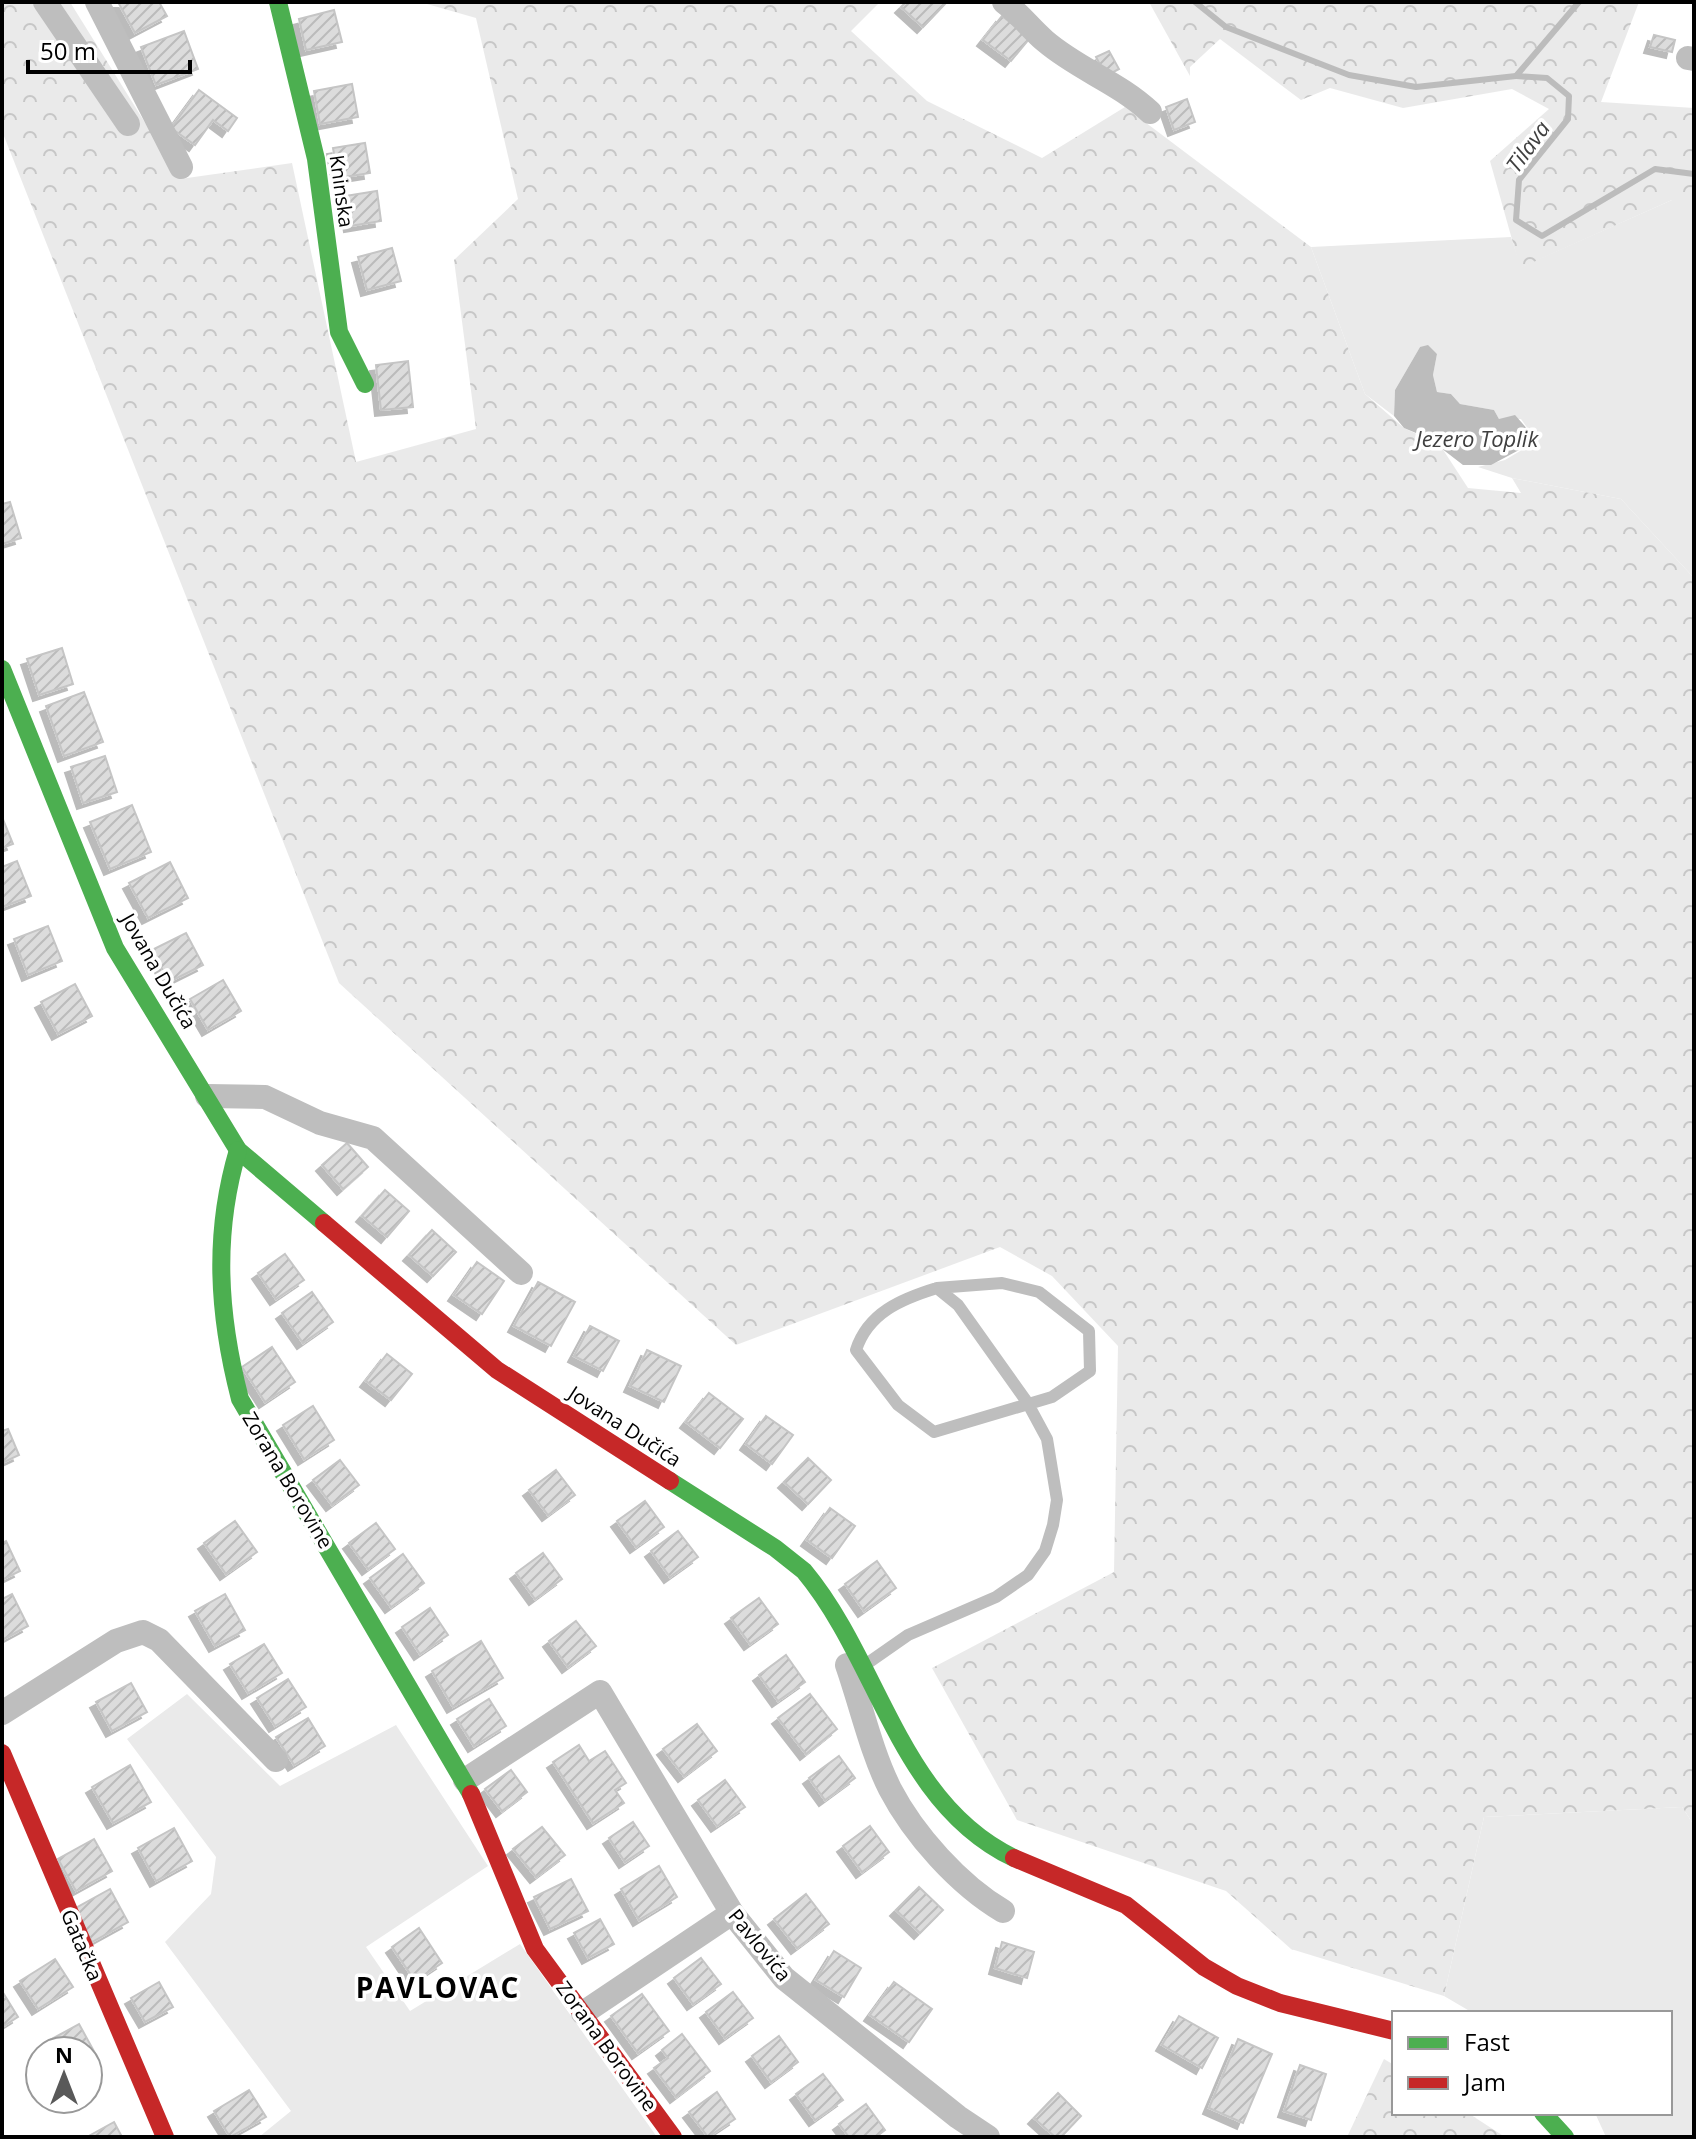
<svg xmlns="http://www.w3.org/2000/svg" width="1696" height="2139" font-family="'Open Sans',sans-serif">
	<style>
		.green { fill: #eaeaea }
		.forest { fill: url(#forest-crowns) }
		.water { fill: #bcbcbc }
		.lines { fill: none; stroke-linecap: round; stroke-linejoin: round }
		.stream { stroke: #bcbcbc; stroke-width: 6 }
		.building { fill: url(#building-hatch); stroke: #c5c5c5; stroke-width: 2; filter: url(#shadow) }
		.lane { stroke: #bebebe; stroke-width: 12 }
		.street { stroke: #bebebe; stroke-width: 24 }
		.fast { stroke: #4caf50; stroke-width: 18 }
		.jam { stroke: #c62828; stroke-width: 18 }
		.labels { text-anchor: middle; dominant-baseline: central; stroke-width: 7; stroke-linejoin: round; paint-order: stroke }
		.street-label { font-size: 20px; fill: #000; stroke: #fff }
		.water-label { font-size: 22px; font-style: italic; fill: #404040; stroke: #fff }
		.district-label { font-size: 28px; font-weight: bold; letter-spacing: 2px; fill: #000; stroke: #fff }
	</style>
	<defs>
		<pattern id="forest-crowns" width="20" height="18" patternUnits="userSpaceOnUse" patternTransform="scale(2)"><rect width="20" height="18" fill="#eaeaea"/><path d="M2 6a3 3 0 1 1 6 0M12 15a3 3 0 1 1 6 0" fill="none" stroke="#c7c7c7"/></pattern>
		<pattern id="building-hatch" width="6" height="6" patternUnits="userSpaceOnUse" patternTransform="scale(2)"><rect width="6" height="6" fill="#dcdcdc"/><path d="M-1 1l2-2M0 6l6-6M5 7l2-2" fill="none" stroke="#bbb"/></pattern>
		<filter id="shadow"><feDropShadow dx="-6" dy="6" stdDeviation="0" flood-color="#0004"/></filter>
	</defs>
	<rect width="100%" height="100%" fill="#fff"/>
	<!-- green -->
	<g class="green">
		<path d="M1672,200H1694V578L1621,499L1512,478L1478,467L1505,460L1530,445L1531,433L1521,419H1499L1494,410L1460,404L1451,394L1437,392L1433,375L1437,354L1420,347L1395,390L1394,416L1365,394L1311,247L1511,237L1521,267Z"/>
		<path d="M187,1694L280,1786L396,1725L488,1866L366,1947L410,2011L520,1944L657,2137H259L291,2111L165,1942L211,1894L216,1857L127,1739Z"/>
		<path d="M1682,1807L1694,1825V2137H1606L1595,2113H1670V2013H1473L1444,1996L1484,1817Z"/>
	</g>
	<!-- forest -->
	<g class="forest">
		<path d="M12,2H70L180,179L292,163L356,462L476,429L454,260L518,199L476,18L420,2H880L851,31L927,101L1042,158L1125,107L1311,247L1365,394L1404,428L1440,445L1468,488L1521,493L1512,478L1621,499L1694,578V1825L1682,1807L1484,1817L1444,1996L1291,1949L1226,1891L1017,1820L932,1668L1114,1572L1118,1346L1052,1276L1000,1247L736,1345L339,983L2,131V5Z"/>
		<path d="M1149,2H1639L1601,102L1694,108V200H1672L1520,268L1490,161L1549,109L1512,89L1403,108L1330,88L1301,100L1220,39L1190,67V76Z"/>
		<path d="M1384,2059L1394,2065V2113H1468L1505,2137H1347Z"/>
	</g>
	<!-- water -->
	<path class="water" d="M1428,345L1437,354L1433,375L1437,392L1451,394L1460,404L1494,410L1499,419L1515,415L1531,433L1530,444L1491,465H1463L1428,438L1404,428L1394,416L1395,390L1420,347Z"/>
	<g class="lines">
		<!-- stream -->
		<g class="stream">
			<path d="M1195,2L1226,27L1349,75L1416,87L1516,76"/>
			<path d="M1579,2L1516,76L1547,78L1569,96L1568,119L1519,180L1516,220L1542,236L1655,169L1694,174"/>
		</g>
	</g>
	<!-- building -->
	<g class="building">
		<path d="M118,2H159L167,16L135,33Z"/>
		<path d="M906,2H943L945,4L923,27L901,7Z"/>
		<path d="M334,10L342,42L306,50L299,19Z"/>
		<path d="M1002,16L1030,38L1011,61L983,40Z"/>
		<path d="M184,31L198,69L156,85L141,47Z"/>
		<path d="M1654,35L1675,40L1672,52L1650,47Z"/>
		<path d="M1109,51L1119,69L1106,76L1096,57Z"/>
		<path d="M352,84L358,117L320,124L314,91Z"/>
		<path d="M199,90L237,118L228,131L213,120L195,145L171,128Z"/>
		<path d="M1187,99L1195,122L1174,130L1166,107Z"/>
		<path d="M365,143L370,173L338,178L333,148Z"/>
		<path d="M377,191L381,221L350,226L345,196Z"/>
		<path d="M392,248L401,281L367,290L358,257Z"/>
		<path d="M408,361L413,407L381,410L376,365Z"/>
		<path d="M10,502L21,538L2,544V504Z"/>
		<path d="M62,648L73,684L39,695L27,659Z"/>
		<path d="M84,692L103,742L64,756L46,706Z"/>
		<path d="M105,756L117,792L83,803L71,767Z"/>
		<path d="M132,805L151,852L110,869L90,822Z"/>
		<path d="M2,817L13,844L2,848Z"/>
		<path d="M17,861L31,896L2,907V867Z"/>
		<path d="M170,862L188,898L148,918L129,883Z"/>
		<path d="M48,926L62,961L28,975L14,939Z"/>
		<path d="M186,933L203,965L169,982L152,950Z"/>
		<path d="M223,980L241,1011L208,1030L190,999Z"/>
		<path d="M75,984L92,1016L58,1034L41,1002Z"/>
		<path d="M347,1143L368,1167L343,1189L322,1165Z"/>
		<path d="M385,1190L409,1211L387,1237L362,1216Z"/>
		<path d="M432,1230L456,1252L433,1276L409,1255Z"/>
		<path d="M285,1254L304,1280L276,1299L258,1273Z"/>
		<path d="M477,1262L504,1281L482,1314L454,1295Z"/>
		<path d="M538,1282L575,1302L551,1346L514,1326Z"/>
		<path d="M312,1292L333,1322L303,1343L282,1313Z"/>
		<path d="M590,1326L619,1341L603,1371L574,1356Z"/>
		<path d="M272,1347L295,1382L265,1402L242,1367Z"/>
		<path d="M647,1350L681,1366L664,1402L630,1386Z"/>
		<path d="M387,1354L412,1374L391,1400L366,1381Z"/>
		<path d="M709,1393L743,1419L720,1448L686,1422Z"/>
		<path d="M313,1406L334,1440L304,1459L283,1425Z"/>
		<path d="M766,1416L793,1435L772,1464L746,1444Z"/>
		<path d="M8,1429L19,1455L2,1463V1431Z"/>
		<path d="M808,1458L831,1480L808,1504L784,1482Z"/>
		<path d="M340,1460L359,1485L332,1505L313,1480Z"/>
		<path d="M556,1470L575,1495L548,1515L529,1490Z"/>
		<path d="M645,1501L664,1527L636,1547L617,1521Z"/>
		<path d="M830,1508L855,1526L832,1558L807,1540Z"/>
		<path d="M235,1521L257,1552L226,1574L204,1543Z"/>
		<path d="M376,1523L395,1549L368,1569L349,1543Z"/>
		<path d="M678,1531L698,1557L670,1577L651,1551Z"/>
		<path d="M6,1541L20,1571L2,1580V1543Z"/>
		<path d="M543,1553L562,1579L535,1599L516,1573Z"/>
		<path d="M403,1554L424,1583L391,1607L370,1578Z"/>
		<path d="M877,1561L896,1588L864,1611L845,1584Z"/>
		<path d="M12,1594L28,1626L2,1640V1599Z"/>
		<path d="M225,1594L245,1630L215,1646L195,1611Z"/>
		<path d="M759,1598L778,1624L750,1644L731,1618Z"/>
		<path d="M430,1608L448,1635L420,1654L402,1627Z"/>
		<path d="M576,1621L596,1646L568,1667L549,1641Z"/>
		<path d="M481,1641L503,1678L453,1707L432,1671Z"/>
		<path d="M264,1644L282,1673L248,1693L230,1664Z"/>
		<path d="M786,1655L805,1682L778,1701L759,1675Z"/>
		<path d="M288,1679L306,1707L275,1726L257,1698Z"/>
		<path d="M131,1683L147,1712L112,1731L96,1702Z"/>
		<path d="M810,1694L837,1729L806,1754L778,1718Z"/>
		<path d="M489,1699L506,1726L474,1746L457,1719Z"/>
		<path d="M308,1718L325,1746L294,1765L276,1737Z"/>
		<path d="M697,1724L717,1751L684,1776L663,1749Z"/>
		<path d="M579,1745L589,1761L605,1751L626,1783L615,1790L624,1803L593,1823L553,1762Z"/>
		<path d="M839,1756L855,1778L825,1800L809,1778Z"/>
		<path d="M130,1765L151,1802L113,1823L92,1787Z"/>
		<path d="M511,1770L527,1792L502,1811L485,1789Z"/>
		<path d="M725,1780L745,1807L717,1826L698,1800Z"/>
		<path d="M633,1822L649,1846L625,1862L609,1838Z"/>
		<path d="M870,1826L889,1852L862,1872L843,1846Z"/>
		<path d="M542,1827L565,1855L536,1877L513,1849Z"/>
		<path d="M174,1828L192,1861L156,1881L138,1848Z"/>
		<path d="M94,1839L112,1871L76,1891L58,1859Z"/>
		<path d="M659,1866L677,1897L639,1920L621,1889Z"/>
		<path d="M571,1879L588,1911L550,1929L534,1897Z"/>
		<path d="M919,1887L943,1910L920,1933L896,1910Z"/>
		<path d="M110,1889L128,1922L92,1942L74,1909Z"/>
		<path d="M806,1894L829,1924L797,1948L774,1919Z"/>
		<path d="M600,1919L614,1944L588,1958L574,1933Z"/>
		<path d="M419,1928L442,1963L415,1981L392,1947Z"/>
		<path d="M1002,1942L1034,1952L1027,1978L995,1968Z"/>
		<path d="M834,1951L861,1968L844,1997L816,1980Z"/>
		<path d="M701,1958L721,1984L693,2004L674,1978Z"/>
		<path d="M55,1959L73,1987L38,2009L20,1981Z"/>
		<path d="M159,1982L173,2007L145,2022L131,1998Z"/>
		<path d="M894,1982L932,2009L909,2042L870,2015Z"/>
		<path d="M2,1991L18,2017L2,2027Z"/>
		<path d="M733,1992L753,2018L725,2038L706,2012Z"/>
		<path d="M642,1994L669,2031L638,2053L611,2016Z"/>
		<path d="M1179,2016L1218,2038L1202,2068L1162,2045Z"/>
		<path d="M79,2024L95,2053L88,2057V2051H56L50,2040Z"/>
		<path d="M682,2034L710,2071L676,2097L654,2068L668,2058L662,2050Z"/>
		<path d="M779,2036L798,2062L771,2082L752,2056Z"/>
		<path d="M1238,2039L1272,2054L1243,2123L1209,2108Z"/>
		<path d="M1300,2065L1326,2074L1311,2120L1284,2111Z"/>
		<path d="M823,2074L843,2100L815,2120L796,2094Z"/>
		<path d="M249,2090L266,2117L230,2137L214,2111Z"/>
		<path d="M717,2092L735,2119L708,2137L689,2112Z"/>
		<path d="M1058,2093L1081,2116L1061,2137H1055L1034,2118Z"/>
		<path d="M866,2104L885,2130L876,2137H849L839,2124Z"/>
		<path d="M114,2122L122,2137H87Z"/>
	</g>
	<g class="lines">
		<!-- lane -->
		<path class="lane" d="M865,1665L908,1635L996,1597L1028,1575L1045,1551L1053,1525L1057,1500L1047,1439L1027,1402L958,1305L937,1288C901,1299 868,1313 856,1350L898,1405L934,1432L1052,1397L1090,1371L1089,1331L1039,1292L1002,1283L937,1288"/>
		<!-- street -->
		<g class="street">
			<path d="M45,2L128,124"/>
			<path d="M97,2L181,167"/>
			<path d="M1004,2C1019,13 1031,29 1045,41C1079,70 1118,82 1150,112"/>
			<path d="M1688,58L1694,59"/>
			<path d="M207,1096L265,1097L320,1123L373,1138L521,1273"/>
			<path d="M847,1665C861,1705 871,1751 890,1789C914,1835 959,1885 1003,1911"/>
			<path d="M2,1713L116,1641L143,1632L159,1640L276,1760"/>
			<path d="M465,1780L600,1692L732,1913L784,1978L958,2117L988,2137"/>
			<path d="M583,2013L732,1913"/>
		</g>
		<!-- fast -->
		<g class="fast">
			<path d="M278,2L316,159L339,332L365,384"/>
			<path d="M2,669L115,948L238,1150L324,1223"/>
			<path d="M238,1150C213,1234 218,1314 240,1399L471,1794"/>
			<path d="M670,1481L775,1548L804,1571C880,1662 899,1803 1014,1858"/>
			<path d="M1543,2113L1565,2137"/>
		</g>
		<!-- jam -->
		<g class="jam">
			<path d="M324,1223L497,1370L670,1481"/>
			<path d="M2,1753L165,2137"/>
			<path d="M471,1794L535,1949L673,2137"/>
			<path d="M1014,1858L1126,1905L1204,1967L1237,1986L1280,2003L1394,2031"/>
		</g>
	</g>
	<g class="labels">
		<!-- street labels -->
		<g class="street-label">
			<text transform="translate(342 191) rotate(82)">Kninska</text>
			<text transform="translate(159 971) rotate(60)">Jovana Dučića</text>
			<text transform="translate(625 1426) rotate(33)">Jovana Dučića</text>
			<text transform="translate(288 1480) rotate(59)">Zorana Borovine</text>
			<text transform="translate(82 1945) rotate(67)">Gatačka</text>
			<text transform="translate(760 1945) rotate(51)">Pavlovića</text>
			<text transform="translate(607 2046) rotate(54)">Zorana Borovine</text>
		</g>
		<!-- water labels -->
		<g class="water-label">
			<text transform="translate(1527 146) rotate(-54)">Tilava</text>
			<text x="1477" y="438">Jezero Toplik</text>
		</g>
		<!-- district labels -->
		<g class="district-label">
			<text x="438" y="1987">PAVLOVAC</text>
		</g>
	</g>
	<!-- border -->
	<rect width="1696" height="2139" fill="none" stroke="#000000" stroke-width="8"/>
	<!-- legend -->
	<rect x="1392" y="2011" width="280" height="104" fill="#ffffff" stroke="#999999" stroke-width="2"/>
	<rect x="1408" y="2037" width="40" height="12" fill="#4caf50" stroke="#999999" stroke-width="2"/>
	<text x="1464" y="2051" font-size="24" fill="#000000">Fast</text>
	<rect x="1408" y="2077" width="40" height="12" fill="#c62828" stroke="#999999" stroke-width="2"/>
	<text x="1464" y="2091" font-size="24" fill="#000000">Jam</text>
	<!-- north arrow -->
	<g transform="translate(64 2075)"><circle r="38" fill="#ffffff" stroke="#999999" stroke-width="2"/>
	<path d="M0-6L14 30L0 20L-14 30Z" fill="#595959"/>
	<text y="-12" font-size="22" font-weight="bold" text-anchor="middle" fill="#000000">N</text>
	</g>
	<!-- scale -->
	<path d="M28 60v12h162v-12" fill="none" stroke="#000000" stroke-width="4"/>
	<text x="40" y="60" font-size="24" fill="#000000" stroke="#ffffff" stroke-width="6" paint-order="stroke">50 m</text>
</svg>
